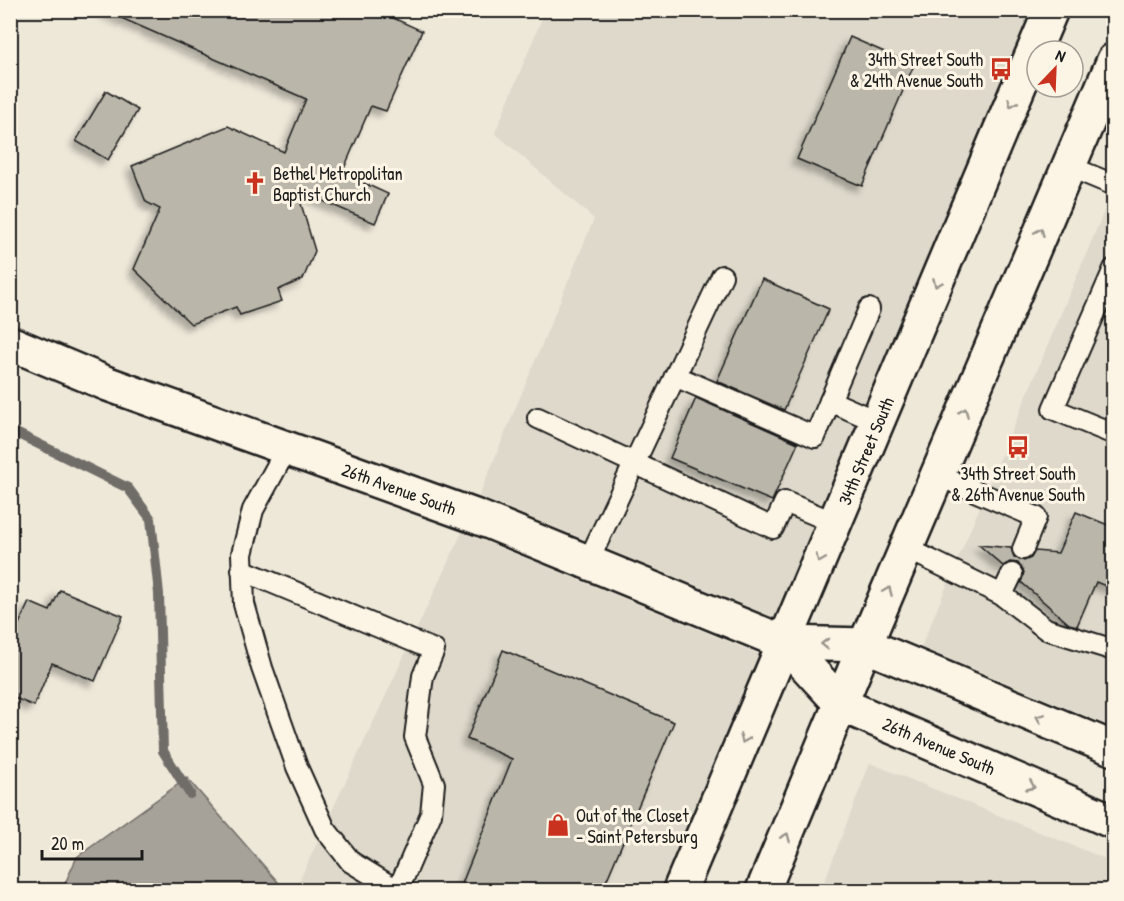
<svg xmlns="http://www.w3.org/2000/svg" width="1124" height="901" font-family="'Patrick Hand',sans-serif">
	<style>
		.built { fill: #ded9cb }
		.water { fill: #a7a299; stroke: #6f6c67; stroke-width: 1.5 }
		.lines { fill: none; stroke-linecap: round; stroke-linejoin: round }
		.stream { stroke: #6f6c67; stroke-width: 10 }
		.building { fill: #bab6aa; stroke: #1c1c1c; stroke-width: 1.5; filter: url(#shadow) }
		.service-casing { stroke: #1c1c1c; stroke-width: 24 }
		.tertiary-casing { stroke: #1c1c1c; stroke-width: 38 }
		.secondary-casing { stroke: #1c1c1c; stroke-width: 38 }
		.trunk-casing { stroke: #1c1c1c; stroke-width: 38 }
		.service { stroke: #fcf5e5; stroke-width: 20 }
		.tertiary { stroke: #fcf5e5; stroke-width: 33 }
		.secondary { stroke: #fcf5e5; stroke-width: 33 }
		.trunk { stroke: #fcf5e5; stroke-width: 33 }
		.oneway { stroke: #97938b }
		.labels { text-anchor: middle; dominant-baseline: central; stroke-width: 6; stroke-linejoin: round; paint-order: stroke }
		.poi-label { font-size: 18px; fill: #1c1c1c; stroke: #fcf5e5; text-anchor: start }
		.street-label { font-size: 18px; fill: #1c1c1c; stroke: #fcf5e5 }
	</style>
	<defs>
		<filter id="shadow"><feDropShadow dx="-5.5" dy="5.5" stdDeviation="3" flood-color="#0004"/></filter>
	</defs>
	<rect width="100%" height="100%" fill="#eee8d9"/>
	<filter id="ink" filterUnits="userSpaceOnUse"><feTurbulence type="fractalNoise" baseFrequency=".0167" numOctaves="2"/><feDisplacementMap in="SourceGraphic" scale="12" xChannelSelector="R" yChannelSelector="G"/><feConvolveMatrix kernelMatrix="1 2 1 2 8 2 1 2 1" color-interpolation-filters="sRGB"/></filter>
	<g filter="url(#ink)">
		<!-- built -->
		<g class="built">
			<path d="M545,11H1031L776,618L479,496L594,219L495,133Z"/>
			<path d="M1113,190V727L921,647Z"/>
			<path d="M462,532L761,655L661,890H295Z"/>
			<path d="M870,763L1113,862V890H821Z"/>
		</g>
		<!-- water -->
		<path class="water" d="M187,778L285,890H62L77,857Z"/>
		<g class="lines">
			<!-- stream -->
			<path class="stream" d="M10,430L128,488L151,519L159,594L163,751L190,794"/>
		</g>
		<!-- building -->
		<g class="building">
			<path d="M103,10H376L422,31L386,111L371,106L342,173L388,194L375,223L297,190L315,251L303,279L278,290L282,301L240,315L236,307L191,324L134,269L160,209L146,202L132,166L228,126L284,152L306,99Z"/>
			<path d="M850,37L914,65L862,186L797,159Z"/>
			<path d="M106,91L138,110L108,160L76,141Z"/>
			<path d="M762,279L829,309L784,410L717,381Z"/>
			<path d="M696,398L798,443L772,501L670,458Z"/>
			<path d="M1076,512L1113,527V589L1096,582L1077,626L1069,624L1021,582L1024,572L1018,563L1010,562L1003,566L979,545L1011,548L1014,557L1024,561L1031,558L1035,551L1058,553Z"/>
			<path d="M60,590L123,616L95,681L52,663L34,706L10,696V644L29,602L50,611Z"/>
			<path d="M503,650L674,722L602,891H459L512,759L467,739Z"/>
		</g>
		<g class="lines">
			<!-- service casing -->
			<g class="service-casing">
				<g id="service">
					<path d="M1068,166L1114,185"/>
					<path d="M1114,269L1053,409L1114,434"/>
					<path d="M675,376L815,437L830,401L878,422"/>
					<path d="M830,401L869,309"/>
					<path d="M538,418L773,528L785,502L835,523"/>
					<path d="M287,448L253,510L242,554L244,604L262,668L297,767L325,829L351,862L397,890"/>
					<path d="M937,475L1036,517L1023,549"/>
					<path d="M906,548L1002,595L1012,574"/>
					<path d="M588,562L722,276"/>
					<path d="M242,570L434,650L423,676L415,737L434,784L431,814L398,890"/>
					<path d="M1002,595L1046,629L1114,650"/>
				</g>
			</g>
			<!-- tertiary casing -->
			<g class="tertiary-casing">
				<path id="tertiary" d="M10,343L108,384L480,518L785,643"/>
			</g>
			<!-- secondary casing -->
			<g class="secondary-casing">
				<g id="secondary">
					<path d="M785,643L842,705L1114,822"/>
					<path d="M785,643L865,645L1114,749"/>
				</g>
			</g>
			<!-- trunk casing -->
			<g class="trunk-casing">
				<g id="trunk">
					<path d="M680,890L1051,10"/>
					<path d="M763,890L865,645L1114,60"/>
				</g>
			</g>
			<!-- service -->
			<use href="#service" class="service"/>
			<!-- tertiary -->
			<use href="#tertiary" class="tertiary"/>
			<!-- secondary -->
			<use href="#secondary" class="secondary"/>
			<!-- trunk -->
			<use href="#trunk" class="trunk"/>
		</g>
		<!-- one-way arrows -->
		<defs><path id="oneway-chevron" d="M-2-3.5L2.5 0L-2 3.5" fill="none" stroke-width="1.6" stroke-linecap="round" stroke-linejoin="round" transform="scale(1.5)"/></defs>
		<g class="oneway">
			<use href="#oneway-chevron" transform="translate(1012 103) rotate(113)"/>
			<use href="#oneway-chevron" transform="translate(1040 232) rotate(-67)"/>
			<use href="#oneway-chevron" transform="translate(937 283) rotate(113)"/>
			<use href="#oneway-chevron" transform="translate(964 412) rotate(-67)"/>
			<use href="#oneway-chevron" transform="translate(820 559) rotate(113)"/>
			<use href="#oneway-chevron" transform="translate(888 591) rotate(-67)"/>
			<use href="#oneway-chevron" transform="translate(825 644) rotate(-179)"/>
			<use href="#oneway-chevron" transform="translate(1040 718) rotate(-157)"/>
			<use href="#oneway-chevron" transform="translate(744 739) rotate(113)"/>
			<use href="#oneway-chevron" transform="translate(1031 786) rotate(23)"/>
			<use href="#oneway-chevron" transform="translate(786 837) rotate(-67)"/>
		</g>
	</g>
	<!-- icons -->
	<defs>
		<g id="bus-bare" transform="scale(1.8)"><path d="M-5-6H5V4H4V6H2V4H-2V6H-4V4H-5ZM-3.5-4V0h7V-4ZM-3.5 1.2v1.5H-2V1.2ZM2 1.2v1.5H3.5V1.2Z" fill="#c8321e" stroke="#fcf5e5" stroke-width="2.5" paint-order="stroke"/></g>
		<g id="church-bare" transform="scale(1.8)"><path d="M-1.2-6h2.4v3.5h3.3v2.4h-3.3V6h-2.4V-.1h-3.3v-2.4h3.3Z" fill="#c8321e" stroke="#fcf5e5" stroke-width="2.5" paint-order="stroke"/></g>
		<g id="shop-bare" transform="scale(1.8)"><path d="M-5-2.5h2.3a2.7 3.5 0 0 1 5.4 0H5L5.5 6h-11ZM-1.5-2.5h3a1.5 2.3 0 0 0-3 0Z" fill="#c8321e" stroke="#fcf5e5" stroke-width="2.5" paint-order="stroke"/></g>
	</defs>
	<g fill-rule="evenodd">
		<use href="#bus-bare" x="1001" y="69"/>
		<use href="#church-bare" x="255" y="183"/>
		<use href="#bus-bare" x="1018" y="447"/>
		<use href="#shop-bare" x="558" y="825"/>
	</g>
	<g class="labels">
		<!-- poi labels -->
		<g class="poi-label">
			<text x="983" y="59" text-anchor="end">34th Street South<tspan x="983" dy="21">&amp; 24th Avenue South</tspan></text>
			<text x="273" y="173">Bethel Metropolitan<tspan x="273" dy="21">Baptist Church</tspan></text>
			<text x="1018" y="473" text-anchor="middle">34th Street South<tspan x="1018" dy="21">&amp; 26th Avenue South</tspan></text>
			<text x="576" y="815">Out of the Closet<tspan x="576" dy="21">- Saint Petersburg</tspan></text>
		</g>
		<!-- street labels -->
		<g class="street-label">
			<text transform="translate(866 451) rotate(-67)">34th Street South</text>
			<text transform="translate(399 489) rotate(20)">26th Avenue South</text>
			<text transform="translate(939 746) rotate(23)">26th Avenue South</text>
		</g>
	</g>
	<!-- margin -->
	<rect width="1124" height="901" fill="none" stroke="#fcf5e5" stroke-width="36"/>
	<rect x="18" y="18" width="1088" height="865" fill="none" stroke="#1c1c1c" stroke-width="2" filter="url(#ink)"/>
	<!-- north arrow -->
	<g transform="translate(1055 69) rotate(23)"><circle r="28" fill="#fcf5e5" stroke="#a29e95" stroke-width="1.5"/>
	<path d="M0-4.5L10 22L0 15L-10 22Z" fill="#c8321e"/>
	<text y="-9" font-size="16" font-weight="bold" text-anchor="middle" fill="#1c1c1c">N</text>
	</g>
	<!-- scale -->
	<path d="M42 850v9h100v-9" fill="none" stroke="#1c1c1c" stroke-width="3"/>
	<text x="51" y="850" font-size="18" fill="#1c1c1c" stroke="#fcf5e5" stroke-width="4.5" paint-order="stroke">20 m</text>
</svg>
